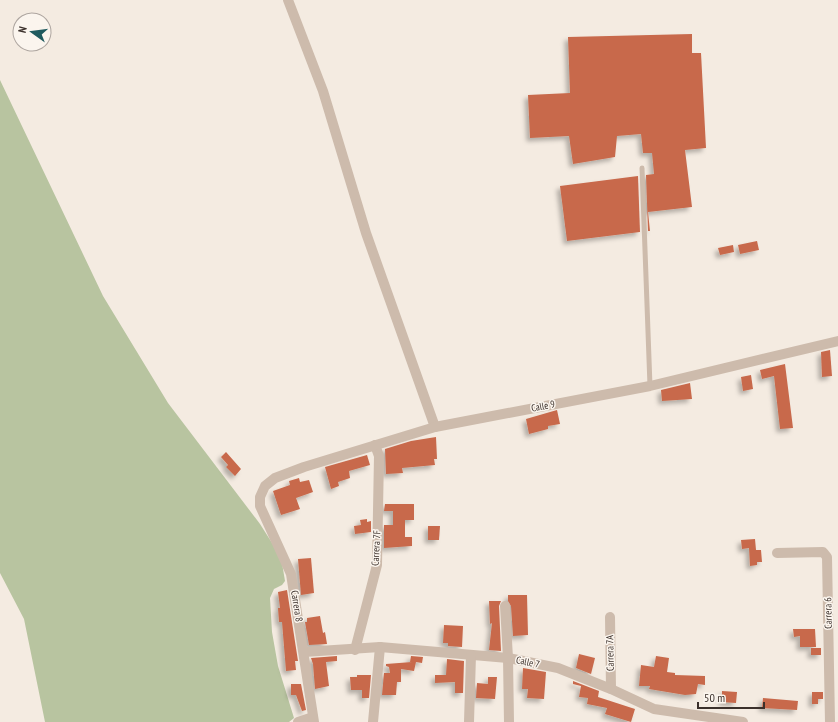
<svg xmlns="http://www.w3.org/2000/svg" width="838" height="722" font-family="'PT Sans Narrow',sans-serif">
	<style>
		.green { fill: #b8c4a0 }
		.building { fill: #c8694b; filter: url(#shadow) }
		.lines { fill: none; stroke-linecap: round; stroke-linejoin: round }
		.lane { stroke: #cdbbac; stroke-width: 5 }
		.street { stroke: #cdbbac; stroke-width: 10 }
		.labels { text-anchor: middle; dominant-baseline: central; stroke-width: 3; stroke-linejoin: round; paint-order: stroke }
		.street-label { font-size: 10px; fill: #3b302b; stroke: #fbf5ee }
	</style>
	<defs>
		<filter id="shadow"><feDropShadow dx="-3.5" dy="3.5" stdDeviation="2" flood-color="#0004"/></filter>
	</defs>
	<rect width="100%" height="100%" fill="#f4ebe1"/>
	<!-- green -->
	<path class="green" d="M0,80L103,296L168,403L260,524L281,557L285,581L282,585L274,589L270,598L272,632L278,666L294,718L289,722H45L24,619L0,573Z"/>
	<!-- building -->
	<g class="building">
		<path d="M692,34V53H701L706,148L685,150L692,207L648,212L650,231H648L646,175L654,174L652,153H643L641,134L617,136L615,157L573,164L569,136L530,138L528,95L570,93L568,37Z"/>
		<path d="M638,176L640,232L567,241L560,186Z"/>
		<path d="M757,241L759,250L740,254L738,245Z"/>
		<path d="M733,245L734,252L720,255L718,248Z"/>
		<path d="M830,350L832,376L822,377L821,352Z"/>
		<path d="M785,364L793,428L780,429L774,376L762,379L760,370Z"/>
		<path d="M751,375L753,389L743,391L741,377Z"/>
		<path d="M690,383L692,399L662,401L661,390Z"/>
		<path d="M557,410L560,424L548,426V429L529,434L526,419Z"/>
		<path d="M436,437L437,459H434L435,465L402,468L403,473L386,474L385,449L411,441Z"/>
		<path d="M226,452L241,469L235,476L226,467L228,465L221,457Z"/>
		<path d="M367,455L370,465L349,471L350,478L338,482L339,486L331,489L325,467Z"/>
		<path d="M299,478L300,482L309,480L313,492L296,498L300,509L281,515L273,491L290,485L289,481Z"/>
		<path d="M385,504H414V520H405V537H412V546L384,548V525H393V511H384Z"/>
		<path d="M367,519V522L371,521V532L355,534L354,526L361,525L360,520Z"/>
		<path d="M428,526H440L439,540H428Z"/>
		<path d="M755,539L756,550H761L762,562H757V565L750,566L749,548L742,549L741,540Z"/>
		<path d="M311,558L314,593L301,595L298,559Z"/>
		<path d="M287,590L298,661H295L296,670L286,671L282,622H279L278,608H280L278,592Z"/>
		<path d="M508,595H527L528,635L513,636L511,606L508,601Z"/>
		<path d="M489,601H501L499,606L501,651L489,650L492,623L490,624Z"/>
		<path d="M320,616L323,633L325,632L327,644L309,645L305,622H307V618Z"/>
		<path d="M444,625L463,626L462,647L448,646V643H443Z"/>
		<path d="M793,629H815L816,647H800V636L794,637Z"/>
		<rect x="811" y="648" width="10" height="7"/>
		<path d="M579,654L595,658L591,674L576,668Z"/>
		<path d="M337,656V661L326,662L329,686L315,689L313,664L311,658Z"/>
		<path d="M411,656L423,657L422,663L416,662L414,671L401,669V682H397L396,695H382L384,673H390L389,667L386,666V664L412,662H410Z"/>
		<path d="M656,656L669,658L667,672L675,673V675L705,676V685L698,684L696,694L685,695L649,689L650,686H639L641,665L654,667Z"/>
		<path d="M447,659L464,661L463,693H455V682L435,683V675H446Z"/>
		<path d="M523,668L546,672L544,699L527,698L528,689H522Z"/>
		<path d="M357,675H371L369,698H362V690H351L350,677H357Z"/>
		<path d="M488,677H497L495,699L476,698L477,683L488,684Z"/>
		<path d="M573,681L599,691L598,697L635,709L631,722L605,714L607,708L587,704L588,698L579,697L581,686L573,684Z"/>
		<path d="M291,684H301L306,710L302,711L296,695H291Z"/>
		<path d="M722,691L737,692L736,703L722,702Z"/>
		<path d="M812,692H823V699H818V704H812Z"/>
		<path d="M763,698L798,701L797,710L762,708Z"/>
	</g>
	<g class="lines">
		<!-- lane -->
		<path class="lane" d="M642,168L650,386"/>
		<!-- street -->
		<g class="street">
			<path d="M288,0L323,91L366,233L435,427"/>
			<path d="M777,553L823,552L827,557L830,722"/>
			<path d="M505,606L508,658L509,722"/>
			<path d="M610,617L611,689"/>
			<path d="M355,650L377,565L379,456L375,445"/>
			<path d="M304,652L380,647L508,658L558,668L611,689L654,709L743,722"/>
			<path d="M298,722L313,717"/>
			<path d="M314,722L291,574L260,506V497L265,486L275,478L304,467L435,427L650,386L838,341"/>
			<path d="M373,722L380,647"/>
			<path d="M469,722L471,655"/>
		</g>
	</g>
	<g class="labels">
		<!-- street labels -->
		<g class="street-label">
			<text transform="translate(543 406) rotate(-11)">Calle 9</text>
			<text transform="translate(376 548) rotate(-87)">Carrera 7F</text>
			<text transform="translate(297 606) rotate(81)">Carrera 8</text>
			<text transform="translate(828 613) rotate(-91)">Carrera 6</text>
			<text transform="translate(610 653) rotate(-91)">Carrera 7A</text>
			<text transform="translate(528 662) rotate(12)">Calle 7</text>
		</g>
	</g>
	<!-- north arrow -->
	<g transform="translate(32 32) rotate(284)"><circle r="19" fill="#fbf5ee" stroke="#aea6a0"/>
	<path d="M0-3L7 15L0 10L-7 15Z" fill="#1f5a5e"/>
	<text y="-6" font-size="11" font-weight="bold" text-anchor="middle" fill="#3b302b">N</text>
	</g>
	<!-- scale -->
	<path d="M698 702v6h66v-6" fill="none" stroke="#3b302b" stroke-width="2"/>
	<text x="704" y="702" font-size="12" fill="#3b302b" stroke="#fbf5ee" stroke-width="3" paint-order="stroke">50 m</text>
</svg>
